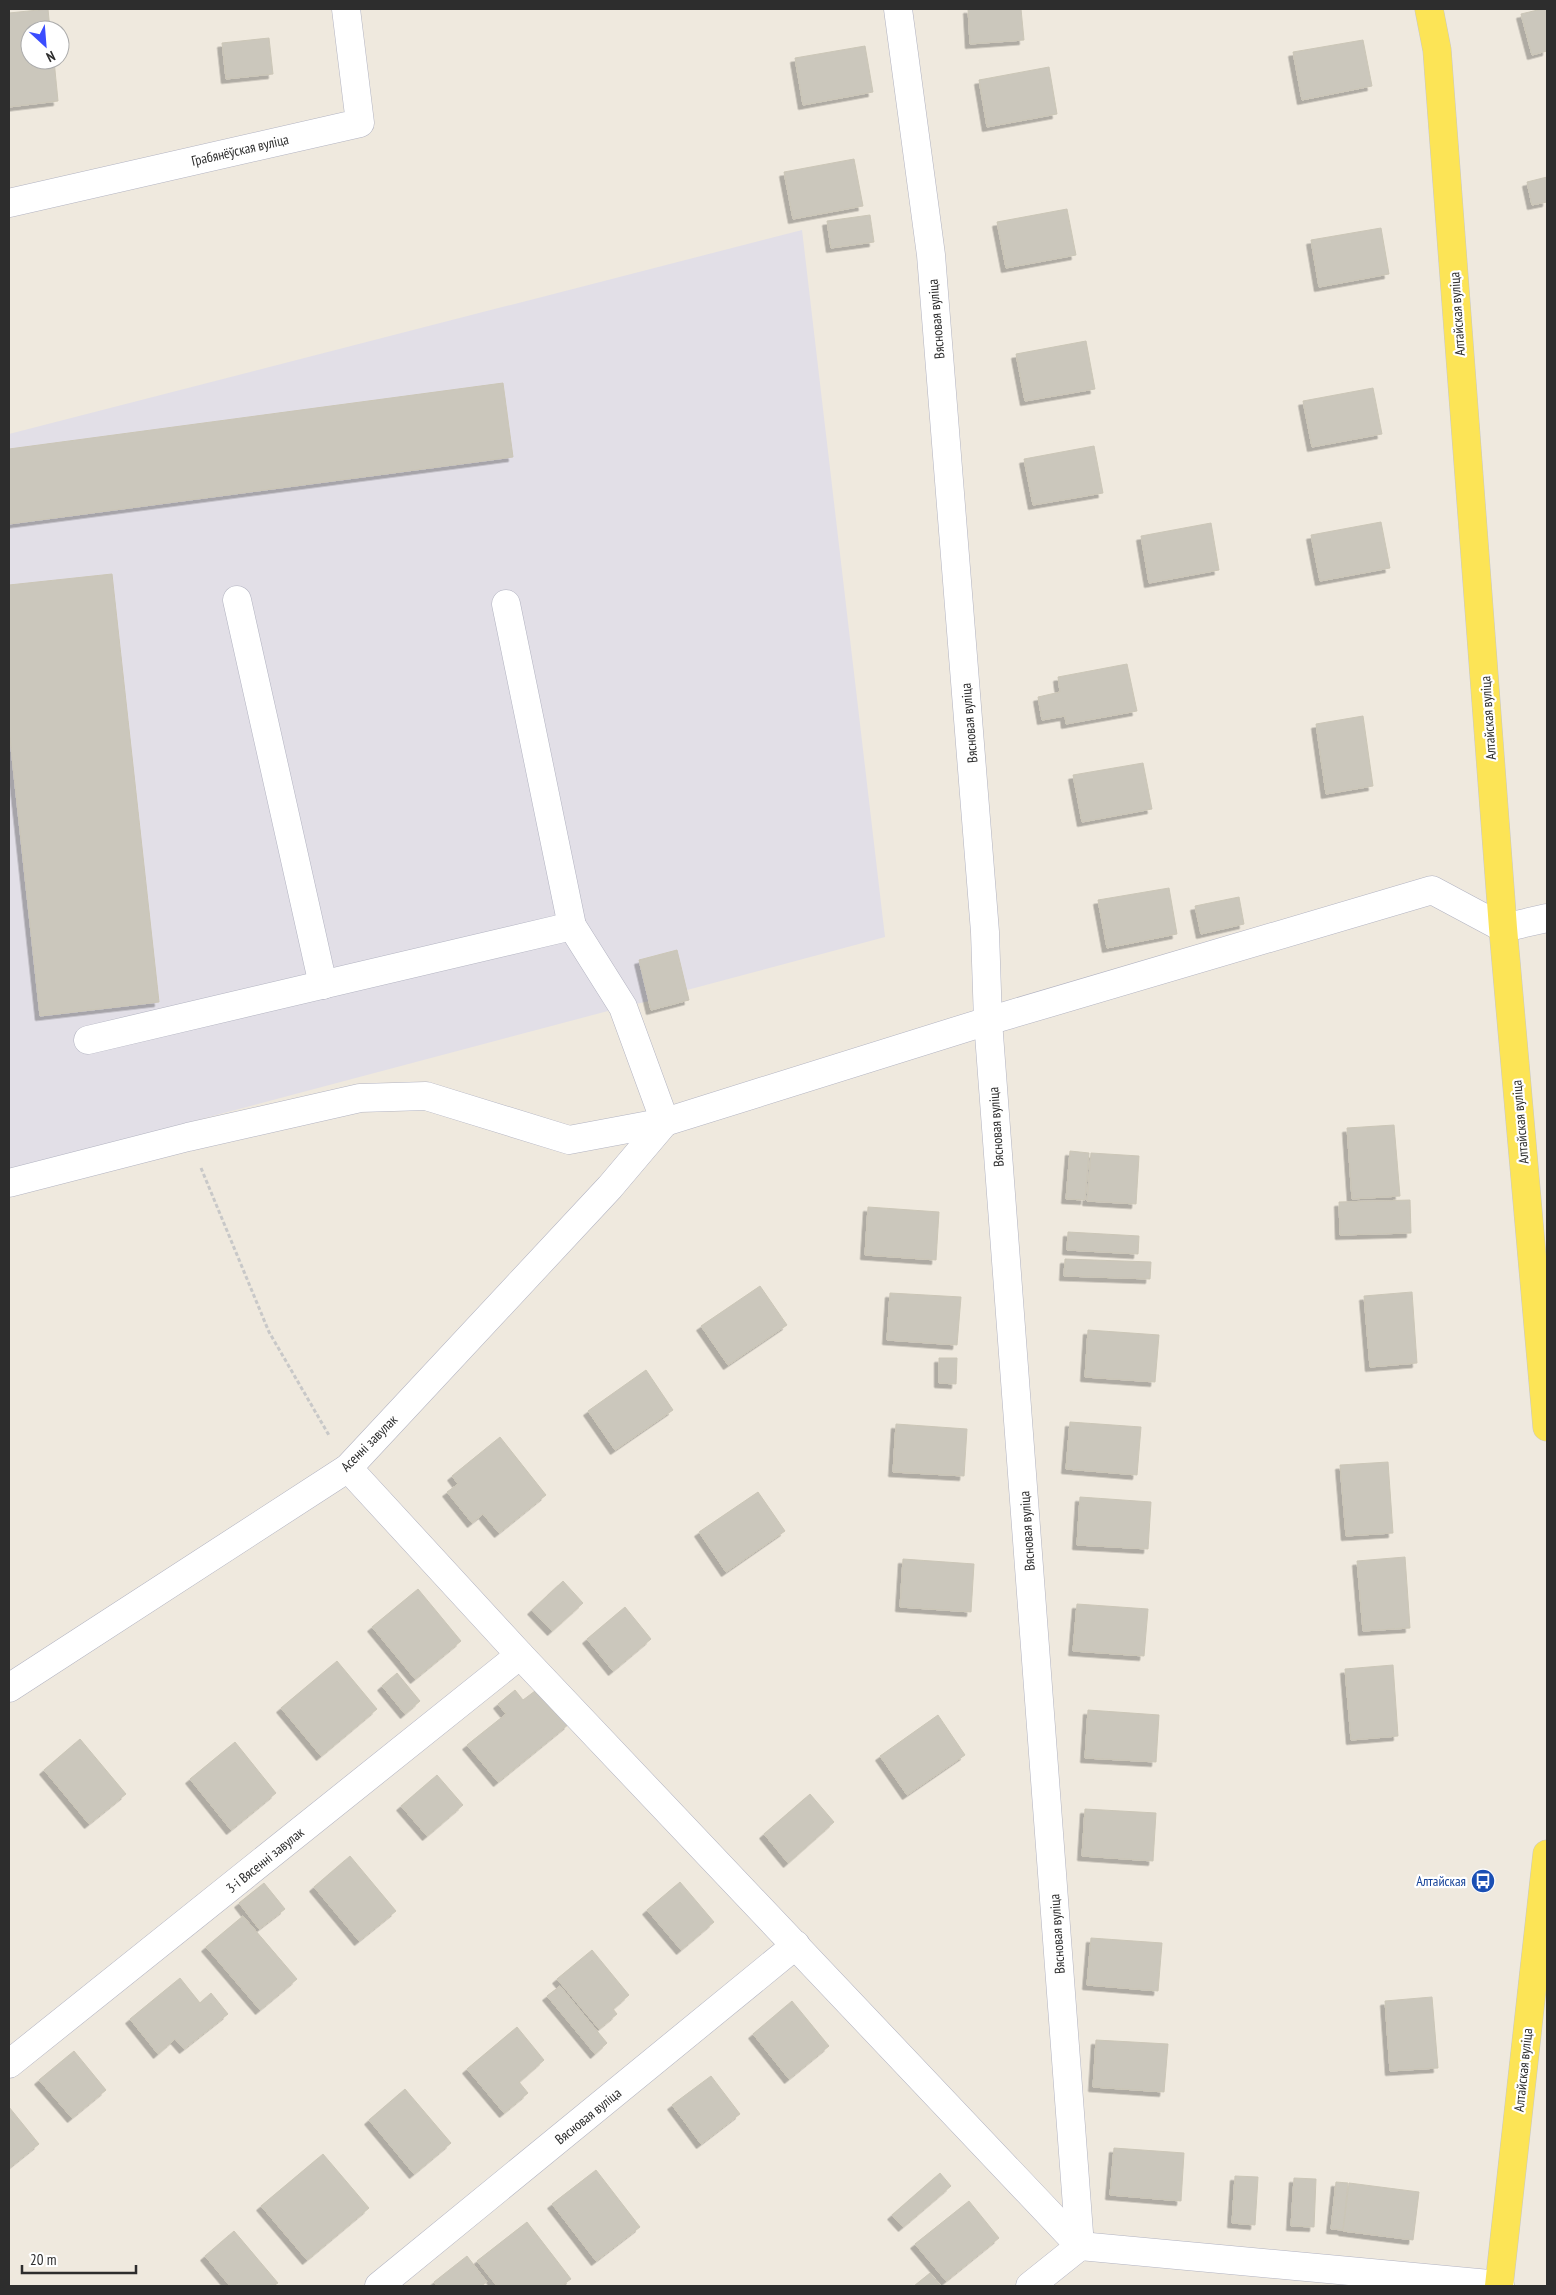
<svg xmlns="http://www.w3.org/2000/svg" width="1556" height="2295" font-family="'PT Sans Narrow',sans-serif">
	<style>
		.industrial { fill: #e2dfe7 }
		.building { fill: #cbc7bc; stroke: #cbc6b7; filter: url(#shadow) }
		.lines { fill: none; stroke-linecap: round; stroke-linejoin: round }
		.minor-casing { stroke: #b2b3c1; stroke-width: 29 }
		.major-casing { stroke: #c8c8c8; stroke-width: 29 }
		.path { stroke: #c8c8c8; stroke-width: 3; stroke-dasharray: 4 2.5; stroke-linecap: butt }
		.minor { stroke: #fff; stroke-width: 28 }
		.major { stroke: #fce456; stroke-width: 28 }
		.labels { text-anchor: middle; dominant-baseline: central; stroke-width: 4.5; stroke-linejoin: round; paint-order: stroke }
		.street-label { font-size: 14px; fill: #2d2d2d; stroke: #fff }
		.transit-label { font-size: 14px; fill: #164399; stroke: #fff; text-anchor: end }
	</style>
	<defs>
		<filter id="shadow"><feDropShadow dx="-4.5" dy="4.5" stdDeviation="0" flood-color="#0004"/></filter>
	</defs>
	<rect width="100%" height="100%" fill="#efe9de"/>
	<!-- industrial -->
	<path class="industrial" d="M802,230L885,937L687,990L689,1000L651,1010L649,1001L623,1007L9,1170V434Z"/>
	<!-- building -->
	<g class="building">
		<path d="M48,9L50,30H30V60H54L58,101L9,107V13Z"/>
		<path d="M968,9H1021L1024,40L970,44Z"/>
		<path d="M1542,9H1547V51L1532,55L1521,14Z"/>
		<path d="M269,38L273,74L226,79L222,43Z"/>
		<path d="M1363,40L1372,86L1302,100L1293,52Z"/>
		<path d="M865,46L873,92L803,105L795,58Z"/>
		<path d="M1049,67L1057,114L987,127L979,80Z"/>
		<path d="M854,159L863,206L793,219L784,172Z"/>
		<path d="M1547,177V202L1532,205L1527,182Z"/>
		<path d="M1067,209L1076,255L1006,268L997,222Z"/>
		<path d="M870,215L874,242L831,248L827,221Z"/>
		<path d="M1381,228L1389,274L1319,287L1311,240Z"/>
		<path d="M1086,341L1095,389L1025,401L1016,354Z"/>
		<path d="M503,383L513,457L9,524V449Z"/>
		<path d="M1373,388L1382,434L1312,447L1303,401Z"/>
		<path d="M1094,446L1103,493L1033,505L1024,459Z"/>
		<path d="M1381,522L1390,568L1320,581L1311,535Z"/>
		<path d="M1211,523L1219,570L1149,583L1141,536Z"/>
		<path d="M112,574L159,1002L40,1016L9,729V585Z"/>
		<path d="M1127,664L1137,711L1066,724L1065,716L1042,720L1038,697L1060,692L1058,677Z"/>
		<path d="M1363,716L1373,786L1326,794L1316,724Z"/>
		<path d="M1143,763L1152,809L1082,822L1073,775Z"/>
		<path d="M1169,888L1177,934L1107,948L1098,900Z"/>
		<path d="M1239,897L1244,924L1201,934L1195,906Z"/>
		<path d="M677,950L689,1000L651,1010L639,960Z"/>
		<path d="M1394,1125L1400,1196L1352,1199L1347,1128Z"/>
		<path d="M1070,1151L1089,1153L1085,1200L1066,1199Z"/>
		<path d="M1091,1153L1139,1156L1136,1204L1087,1201Z"/>
		<path d="M1410,1200L1411,1233L1340,1235L1339,1202Z"/>
		<path d="M868,1207L939,1212L936,1260L865,1255Z"/>
		<path d="M1068,1232L1139,1236L1138,1254L1067,1250Z"/>
		<path d="M1065,1259L1151,1262L1150,1279L1064,1276Z"/>
		<path d="M760,1286L787,1325L728,1365L701,1326Z"/>
		<path d="M1412,1292L1417,1363L1370,1367L1364,1296Z"/>
		<path d="M890,1293L961,1297L957,1345L887,1340Z"/>
		<path d="M1088,1330L1159,1335L1155,1382L1085,1377Z"/>
		<path d="M939,1358H957L956,1384L939,1383Z"/>
		<path d="M646,1370L673,1410L615,1450L588,1411Z"/>
		<path d="M1070,1422L1141,1427L1137,1475L1066,1469Z"/>
		<path d="M896,1424L967,1429L964,1476L893,1472Z"/>
		<path d="M500,1437L546,1495L499,1533L483,1514L472,1523L447,1492L458,1484L452,1476Z"/>
		<path d="M1388,1462L1393,1533L1346,1536L1340,1465Z"/>
		<path d="M758,1492L785,1531L726,1572L699,1532Z"/>
		<path d="M1080,1497L1151,1502L1148,1549L1077,1545Z"/>
		<path d="M1405,1557L1410,1628L1363,1631L1357,1561Z"/>
		<path d="M903,1559L974,1564L971,1612L900,1607Z"/>
		<path d="M563,1581L583,1603L552,1631L532,1610Z"/>
		<path d="M418,1589L461,1641L415,1679L372,1627Z"/>
		<path d="M1077,1604L1148,1609L1144,1656L1073,1651Z"/>
		<path d="M625,1607L651,1639L613,1671L587,1639Z"/>
		<path d="M337,1661L377,1709L321,1756L281,1708Z"/>
		<path d="M1393,1665L1398,1736L1351,1740L1345,1669Z"/>
		<path d="M397,1673L420,1701L405,1714L382,1686Z"/>
		<path d="M539,1688L569,1724L498,1782L467,1745L506,1714L498,1704L515,1690L523,1700Z"/>
		<path d="M1088,1710L1159,1715L1156,1762L1085,1758Z"/>
		<path d="M938,1715L965,1755L907,1795L880,1756Z"/>
		<path d="M80,1739L126,1794L89,1824L44,1770Z"/>
		<path d="M235,1742L276,1793L231,1830L190,1779Z"/>
		<path d="M437,1775L463,1805L427,1836L401,1806Z"/>
		<path d="M810,1794L834,1822L788,1863L764,1834Z"/>
		<path d="M1085,1809L1156,1813L1153,1861L1082,1856Z"/>
		<path d="M350,1856L396,1911L359,1941L314,1887Z"/>
		<path d="M680,1882L714,1922L681,1950L647,1910Z"/>
		<path d="M264,1883L285,1909L259,1929L239,1903Z"/>
		<path d="M243,1916L297,1979L260,2010L206,1947Z"/>
		<path d="M1091,1938L1162,1943L1158,1991L1087,1985Z"/>
		<path d="M592,1950L629,1995L613,2009L617,2014L599,2029L557,1979Z"/>
		<path d="M180,1978L200,2003L211,1993L228,2014L184,2049L175,2039L158,2054L130,2019Z"/>
		<path d="M560,1986L607,2043L595,2054L547,1996Z"/>
		<path d="M1432,1997L1438,2068L1390,2071L1385,2001Z"/>
		<path d="M792,2001L829,2046L789,2079L753,2034Z"/>
		<path d="M517,2027L544,2060L519,2082L528,2093L504,2113L467,2069Z"/>
		<path d="M1096,2040L1168,2044L1164,2092L1093,2087Z"/>
		<path d="M74,2051L106,2090L72,2118L39,2080Z"/>
		<path d="M711,2076L740,2114L701,2144L672,2105Z"/>
		<path d="M405,2089L451,2143L414,2174L369,2120Z"/>
		<path d="M9,2107L39,2144L9,2168Z"/>
		<path d="M1114,2148L1184,2153L1181,2201L1110,2195Z"/>
		<path d="M323,2154L369,2208L307,2260L261,2206Z"/>
		<path d="M596,2170L640,2227L596,2261L552,2204Z"/>
		<path d="M940,2173L951,2186L903,2227L892,2215Z"/>
		<path d="M1235,2176L1258,2177L1255,2225L1232,2223Z"/>
		<path d="M1294,2178L1316,2179L1314,2227L1291,2226Z"/>
		<path d="M1336,2182L1348,2183L1343,2230L1331,2229Z"/>
		<path d="M1349,2183L1419,2192L1413,2240L1343,2231Z"/>
		<path d="M969,2201L999,2238L946,2281L915,2244Z"/>
		<path d="M527,2222L571,2279L561,2286H497L477,2261Z"/>
		<path d="M234,2231L278,2283L273,2286H230L205,2256Z"/>
		<path d="M467,2256L487,2282L481,2286H437L434,2282Z"/>
		<path d="M930,2273L941,2286H914Z"/>
	</g>
	<g class="lines">
		<!-- minor casing -->
		<g class="minor-casing">
			<g id="minor">
				<path d="M898,9L931,255L985,932L988,1021L1080,2246"/>
				<path d="M9,203L360,123L346,9"/>
				<path d="M237,600L323,985"/>
				<path d="M88,1040L572,926"/>
				<path d="M9,1183L188,1137L360,1098L426,1096L569,1140L665,1122L988,1021L1432,890L1503,928L1547,918"/>
				<path d="M348,1468L520,1655L1080,2246L1500,2285"/>
				<path d="M9,1688L348,1468L610,1187L665,1122L623,1007L572,926L506,604"/>
				<path d="M9,2064L520,1655"/>
				<path d="M379,2286L796,1945"/>
				<path d="M1030,2286L1080,2246"/>
			</g>
		</g>
		<!-- major casing -->
		<g class="major-casing">
			<g id="major">
				<path d="M1429,9L1437,50L1503,928L1547,1427"/>
				<path d="M1499,2286L1547,1854"/>
			</g>
		</g>
		<!-- path -->
		<path class="path" d="M201,1168L269,1332L330,1437"/>
		<!-- minor -->
		<use href="#minor" class="minor"/>
		<!-- major -->
		<use href="#major" class="major"/>
	</g>
	<!-- icons -->
	<defs>
		<g id="bus-disc" transform="scale(1.25)"><circle r="9.5" fill="#1a4fb4" stroke="#fff"/><path d="M-5-6H5V4H4V6H2V4H-2V6H-4V4H-5ZM-3.5-4V0h7V-4ZM-3.5 1.2v1.5H-2V1.2ZM2 1.2v1.5H3.5V1.2Z" fill="#fff"/></g>
	</defs>
	<g fill-rule="evenodd">
		<use href="#bus-disc" x="1483" y="1881"/>
	</g>
	<g class="labels">
		<!-- street labels -->
		<g class="street-label">
			<text transform="translate(240 150) rotate(-13)">Грабянёўская вуліца</text>
			<text transform="translate(1457 314) rotate(-94)">Алтайская вуліца</text>
			<text transform="translate(936 319) rotate(-95)">Вясновая вуліца</text>
			<text transform="translate(1488 718) rotate(-94)">Алтайская вуліца</text>
			<text transform="translate(969 723) rotate(-95)">Вясновая вуліца</text>
			<text transform="translate(1520 1122) rotate(-95)">Алтайская вуліца</text>
			<text transform="translate(996 1127) rotate(-94)">Вясновая вуліца</text>
			<text transform="translate(369 1443) rotate(-45)">Асенні завулак</text>
			<text transform="translate(1027 1531) rotate(-94)">Вясновая вуліца</text>
			<text transform="translate(265 1860) rotate(-39)">3-і Вясенні завулак</text>
			<text transform="translate(1057 1934) rotate(-94)">Вясновая вуліца</text>
			<text transform="translate(1523 2070) rotate(-84)">Алтайская вуліца</text>
			<text transform="translate(588 2116) rotate(-39)">Вясновая вуліца</text>
		</g>
		<!-- transit labels -->
		<g class="transit-label">
			<text x="1466" y="1881">Алтайская</text>
		</g>
	</g>
	<!-- border -->
	<rect width="1556" height="2295" fill="none" stroke="#2d2d2d" stroke-width="20"/>
	<!-- north arrow -->
	<g transform="translate(45 45) rotate(154)"><circle r="24" fill="#ffffff" stroke="#ababab"/>
	<path d="M0-4L9 19L0 12L-9 19Z" fill="#3b4dff"/>
	<text y="-8" font-size="14" font-weight="bold" text-anchor="middle" fill="#2d2d2d">N</text>
	</g>
	<!-- scale -->
	<path d="M22 2265v8h114v-8" fill="none" stroke="#2d2d2d" stroke-width="2.5"/>
	<text x="30" y="2265" font-size="15" fill="#2d2d2d" stroke="#ffffff" stroke-width="4" paint-order="stroke">20 m</text>
</svg>
